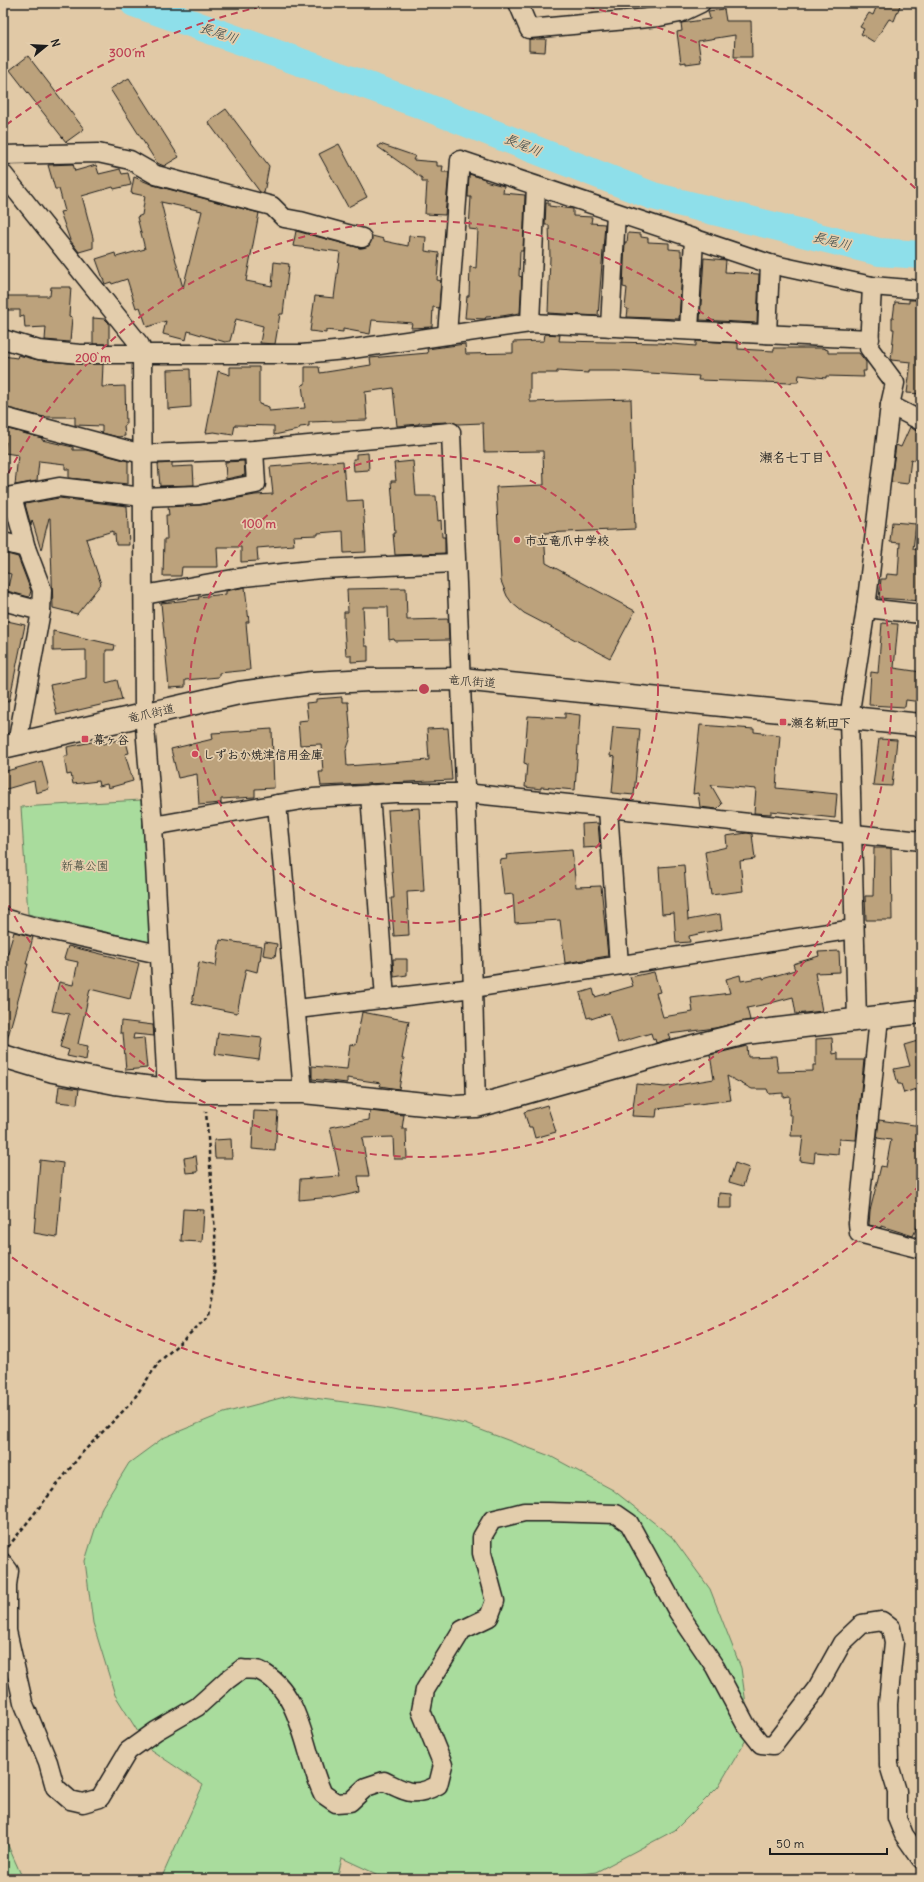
<svg xmlns="http://www.w3.org/2000/svg" width="924" height="1882" font-family="Delius,'Klee One',sans-serif">
	<style>
		.green { fill: #a9dc9d; stroke: #627c5c }
		.lines { fill: none; stroke-linecap: round; stroke-linejoin: round }
		.river { stroke: #8edfea; stroke-width: 28 }
		.building { fill: #bca27c; stroke: #1c1c1c; fill-rule: evenodd }
		.street-casing { stroke: #1c1c1c; stroke-width: 21 }
		.secondary-casing { stroke: #1c1c1c; stroke-width: 25 }
		.path { stroke: #1c1c1c; stroke-width: 2.5; stroke-dasharray: 4 3; stroke-linecap: butt }
		.street { stroke: #e3cdac; stroke-width: 18 }
		.secondary { stroke: #e3cdac; stroke-width: 22 }
		.ring { fill: none; stroke: #bf4455; stroke-width: 2; stroke-dasharray: 7 5 }
		.poi-dot { fill: #d1495b; stroke: #e3cdac; stroke-width: 1.5 }
		.labels { text-anchor: middle; dominant-baseline: central; stroke-width: 3.5; stroke-linejoin: round; paint-order: stroke }
		.poi-label { font-size: 12px; font-weight: bold; fill: #1c1c1c; stroke: #e3cdac; text-anchor: start }
		.street-label { font-size: 12px; fill: #1c1c1c; stroke: #e3cdac }
		.park-label { font-size: 12px; fill: #384236; stroke: #e3cdac }
		.water-label { font-size: 13px; font-style: italic; fill: #334345; stroke: #e3cdac }
		.neighbourhood-label { font-size: 13px; font-weight: bold; fill: #1c1c1c; stroke: #e3cdac }
		.centre { fill: #bf4455; stroke: #e3cdac; stroke-width: 2 }
		.ring-label { font-size: 12px; text-anchor: middle; font-weight: bold; fill: #bf4455; stroke: #e3cdac; stroke-width: 3.5; stroke-linejoin: round; paint-order: stroke }
	</style>
	<rect width="100%" height="100%" fill="#e1c9a6"/>
	<filter id="ink" filterUnits="userSpaceOnUse"><feTurbulence type="fractalNoise" baseFrequency=".025" numOctaves="2"/><feDisplacementMap in="SourceGraphic" scale="8" xChannelSelector="R" yChannelSelector="G"/><feConvolveMatrix kernelMatrix="1 2 1 2 8 2 1 2 1" color-interpolation-filters="sRGB"/></filter>
	<g filter="url(#ink)">
		<!-- green -->
		<g class="green">
			<path d="M141,800L153,943L28,914L21,807Z"/>
			<path d="M292,1395L389,1408L465,1424L550,1456L613,1490L672,1537L710,1589L741,1668L750,1733L718,1787L675,1830L596,1872L553,1879H387L342,1858L337,1879H161L203,1785L148,1748L115,1695L93,1623L85,1561L102,1507L129,1463L163,1438L224,1413Z"/>
			<path d="M3,1837L6,1841L23,1879H3Z"/>
		</g>
		<g class="lines">
			<!-- river -->
			<path class="river" d="M134,3L416,103L653,196L879,252L921,255"/>
		</g>
		<!-- building -->
		<g class="building">
			<path d="M878,3H901L894,21L889,19L874,42L861,34L864,29L860,27L869,13L873,15Z"/>
			<path d="M724,9L726,21H751L752,57H734L735,35L698,41L701,62L686,64V62L681,63L677,32L682,31L681,23L710,19L708,11Z"/>
			<path d="M529,39H546L545,52L529,51Z"/>
			<path d="M28,56L84,129L66,142L10,70Z"/>
			<path d="M129,78L179,157L164,166L157,163L110,89Z"/>
			<path d="M226,109L269,166L264,193L260,192L208,122Z"/>
			<path d="M339,144L367,197L348,207L319,154Z"/>
			<path d="M380,144L415,156L413,160L437,162V166H443L442,172H449L445,215L425,214L427,182H422V178L378,147Z"/>
			<path d="M73,164L75,171L96,165L99,174L120,169L122,174L128,173L131,185L114,189L113,187L82,196L93,238V248L79,252L70,240L60,212L65,211L59,189H55L48,165Z"/>
			<path d="M469,174L485,179V181L504,186L503,193L525,195L523,251H520L519,276L522,277L520,313L502,316L486,317L485,319L465,318L467,296H469L470,267L476,268L478,230L469,229L471,197H468Z"/>
			<path d="M134,177L153,185L259,213L246,281L272,286L274,262L289,264L283,314H280L275,344L260,343L263,326L236,319L230,341L225,342L188,331L186,340L163,334L166,321L147,327L140,307L136,308L127,279L112,284L111,282L105,284L96,259L115,253L116,257L145,249L137,217L142,215L145,196L131,193ZM161,202L202,211L183,288L168,231Z"/>
			<path d="M546,203H549V206L573,209V216L592,217L591,223L605,224L598,316L548,313L550,257L549,225H545Z"/>
			<path d="M296,231L360,248L369,246L372,236L384,239V241L408,246L409,236L426,237L425,251L439,253L437,280L441,281L439,308L433,307L432,327L411,328L412,323L372,320L370,334L343,329V332L326,330V333L310,331L315,296L334,298L340,252L293,246Z"/>
			<path d="M628,233L641,234V237L648,238V242L669,243V249L681,250V256H683L679,319L627,317L628,309L625,308L627,288L623,287L625,242H627Z"/>
			<path d="M704,258L726,260L725,272L759,274L757,323L700,320Z"/>
			<path d="M51,287H71L69,316L72,317L70,342L45,340L46,327L25,328L24,316L20,317V310H3V296H50Z"/>
			<path d="M909,300H921V394L907,393L911,362L891,360L894,329H892V318H893L895,302L909,303Z"/>
			<path d="M93,318L105,319L109,323V344H93Z"/>
			<path d="M545,334L560,335L559,341L660,343L696,346V341L738,343V349L774,351V348H822L828,350V353H859L866,362V371H863L864,377L826,376V378L799,375L798,382H791V383L698,380L699,376L616,371H588V373L557,371V373H530V402L631,399L635,529L544,533L546,563L635,611L610,658L524,613L512,603L507,596L501,581L496,487L544,485L543,451L484,452L483,423L458,424L450,422L419,423V424L397,426L393,388L365,392L367,420L309,422V426L300,427L298,430L274,435V426L235,425L233,435L214,432L206,433L218,371L230,375V367H259V404L269,407V411L305,408L302,385L305,384V367H319L320,373L371,365L370,358L428,353L427,349L465,344L466,354L513,353V342L544,341Z"/>
			<path d="M18,355L38,360L79,364H103L102,387L125,386L126,425L124,426L125,436L118,437L102,433V426L75,425V417H44L3,407V356L17,358Z"/>
			<path d="M190,369L191,407L168,409L167,370Z"/>
			<path d="M910,427L921,434V463L911,459L908,484L891,482L896,445L901,447Z"/>
			<path d="M4,428L42,438V440L73,447V450H86L128,461V484L69,478V469H65V464L39,461L37,481L15,485L18,455L5,453L6,442H3Z"/>
			<path d="M368,453L369,470L354,471L353,459H356V454Z"/>
			<path d="M244,461L245,475L226,479L225,462Z"/>
			<path d="M343,461L346,501L363,500L366,552L344,553L343,531L318,533V535L293,536L294,545L257,548L258,561L241,562V547H217L218,567H182L181,576H163L164,539H167L166,515H169L168,507L201,505L255,495L273,494L270,467Z"/>
			<path d="M413,461L416,496H436L438,521L441,520L442,537H445V553L395,555L393,533H395L391,481H396L394,463Z"/>
			<path d="M172,463V467L193,466L194,485L160,486L158,464Z"/>
			<path d="M59,498L127,506L129,545H116L115,534L113,535V531L86,539L101,584L77,614L53,608L50,518H49L41,550L32,520L31,526L25,504Z"/>
			<path d="M892,522L916,524L913,549L921,550V601L879,598L881,579H886L887,574L898,575L900,543L890,542Z"/>
			<path d="M3,553L18,557L31,591L29,597L7,591L11,574L3,572Z"/>
			<path d="M245,587L249,622H246L250,670L219,673V677L185,680V687L169,688L161,603L199,599L198,597L226,594V591Z"/>
			<path d="M406,588L407,620L448,619L449,640L395,641L394,639L389,640L388,607H363L365,646H368V661L351,662V655H346L344,625V612H348L347,589Z"/>
			<path d="M3,620L25,625L9,702L3,701Z"/>
			<path d="M882,623L898,624L894,668L921,672V702L906,700L905,707L869,705L871,672L878,673Z"/>
			<path d="M53,631L115,645L114,650H106V683L117,680L122,700L57,715L50,685L86,678V650L53,651Z"/>
			<path d="M342,697V702H348L351,737L346,751L347,766L429,760L427,729L448,728L452,780L321,786L319,772H323L321,744L300,745L298,721L308,720L306,703L316,702V699Z"/>
			<path d="M565,713L580,715L575,790L541,787V789L525,787L527,764L524,763L528,716L565,718Z"/>
			<path d="M700,725L754,729V732L780,735L776,788L837,794L835,818L771,811V814L754,813L756,789L711,785L722,804L717,809L700,807L698,793L693,794Z"/>
			<path d="M613,727L640,729L634,795L612,793L615,757L610,756Z"/>
			<path d="M272,729L274,788L255,789V797L221,799V803L199,805L197,774L178,778L171,749L213,739L212,733Z"/>
			<path d="M125,738L129,753L125,754L133,781L108,788L107,784L99,786L98,781L73,784L71,774L67,775L64,756H68L67,747L102,740L103,744Z"/>
			<path d="M879,739L897,740L892,786L873,785Z"/>
			<path d="M42,761L49,789L36,793L34,781L3,790V772Z"/>
			<path d="M419,808L424,891L407,892L409,935L394,936L391,898H394L388,810Z"/>
			<path d="M598,823L600,847L583,848L582,824Z"/>
			<path d="M747,833L752,834L755,859L740,861L743,891L711,895L705,852L727,847L726,836Z"/>
			<path d="M874,848H891L892,920H866L865,896H873Z"/>
			<path d="M572,850L576,887L601,886L608,956L565,963L560,920L515,923L513,894L504,895L500,860L507,859L506,855L515,854Z"/>
			<path d="M684,865L688,920L720,914L722,929L689,936L690,942L676,943L674,913L662,914L659,867Z"/>
			<path d="M14,932L33,937L26,964H28L7,1040H3V969Z"/>
			<path d="M220,940L262,946L260,961H259L257,972L246,969L237,1013L192,1004L199,962L216,966Z"/>
			<path d="M265,942L277,944L275,957L263,955Z"/>
			<path d="M68,946L139,963L130,999L90,989L78,1044L88,1046L86,1060L67,1056L69,1050L60,1047L69,1014L52,1011L59,982L73,985L78,962L64,959Z"/>
			<path d="M839,951L840,972L815,973L822,1011L796,1014L793,997L767,1004L747,1008L750,1020L715,1028L669,1034L671,1038L656,1043L655,1039L653,1040L651,1033L618,1043L609,1013L591,1019V1017L587,1018L580,993L593,989L595,997L633,986L630,977L654,972L660,992L656,993L663,1017L693,1012L691,998L730,993L726,979L740,975L741,981L763,977V979L795,970L793,964L819,956L818,952Z"/>
			<path d="M393,959H407V975L394,977Z"/>
			<path d="M362,1012L409,1021L402,1059H404L399,1089L380,1086L381,1083L347,1078V1083L312,1079V1066L347,1069L350,1044L356,1045Z"/>
			<path d="M121,1021L153,1025L154,1036L134,1034L133,1039L144,1038L147,1068L126,1070L123,1033H120Z"/>
			<path d="M218,1033L262,1038L259,1060L215,1054Z"/>
			<path d="M832,1038L833,1054L838,1053V1060H864L856,1140L839,1139L838,1154L815,1152L814,1163L800,1161L803,1136H791L792,1115H789L790,1096L783,1097V1093L769,1094L767,1089H752L727,1076L731,1100L657,1109L656,1117L632,1116L636,1084L665,1087L714,1079L710,1055L747,1046L748,1057L776,1056L778,1072L813,1071V1065H816V1039Z"/>
			<path d="M921,1040V1093H917L916,1089L904,1093L901,1084H898L894,1069L910,1066L904,1045Z"/>
			<path d="M59,1086L79,1089L77,1104L57,1102Z"/>
			<path d="M547,1105L556,1132L535,1138L532,1127H529L524,1112Z"/>
			<path d="M254,1111L278,1112L275,1151L252,1149Z"/>
			<path d="M370,1111L404,1115L402,1129H406L407,1159H394L393,1137L362,1138L369,1176H358L360,1192L333,1198L332,1197L299,1200L300,1179L340,1176L330,1127L369,1120Z"/>
			<path d="M879,1120L921,1126V1219L913,1236L881,1226V1228L869,1225L870,1211L881,1166L886,1167L891,1140L877,1138Z"/>
			<path d="M231,1139L232,1158H215L214,1140Z"/>
			<path d="M196,1156L198,1172L186,1173L184,1158Z"/>
			<path d="M40,1160L63,1163L57,1237L34,1233Z"/>
			<path d="M735,1163L749,1168L743,1186L729,1182Z"/>
			<path d="M719,1193L732,1194V1208H718Z"/>
			<path d="M183,1209L204,1210L202,1242L181,1241Z"/>
		</g>
		<g class="lines">
			<!-- street casing -->
			<g class="street-casing">
				<g id="street">
					<path d="M518,3L529,29L659,17L680,13L701,3"/>
					<path d="M3,155L98,153L130,160L156,175L272,206L284,218L300,221L362,238"/>
					<path d="M3,174L140,345L142,354L144,714L153,826L167,1090"/>
					<path d="M872,286L869,348L895,383L890,405L921,421"/>
					<path d="M530,323L536,186"/>
					<path d="M610,327L616,213"/>
					<path d="M689,330L694,239"/>
					<path d="M767,334L770,264"/>
					<path d="M447,335L460,160L770,264L872,286L921,290"/>
					<path d="M3,339L39,350L80,354H302L345,350L530,323L870,339"/>
					<path d="M3,417L142,454L254,450L451,432L473,988L476,1106"/>
					<path d="M3,542L26,548"/>
					<path d="M144,595L244,577L320,569L455,563"/>
					<path d="M3,601L41,611L17,744"/>
					<path d="M866,608L921,614"/>
					<path d="M41,611L42,590L26,548L12,496L59,487L143,497L199,495L256,484L254,450"/>
					<path d="M370,794L385,999"/>
					<path d="M277,804L303,1092"/>
					<path d="M608,809L619,965"/>
					<path d="M153,826L313,798L395,793H465L921,841"/>
					<path d="M3,918L39,928L159,954"/>
					<path d="M297,1009L473,988L854,929"/>
					<path d="M879,1018L858,1223L859,1233L921,1249"/>
					<path d="M857,1020L849,718L866,608L890,405"/>
					<path d="M3,1563L9,1571L7,1585V1631L23,1702L48,1762L55,1787L70,1800L83,1803L100,1798L128,1751L156,1731L197,1707L227,1680L242,1669C247,1670 255,1669 260,1671C303,1692 304,1756 323,1794L336,1803L350,1802L366,1787L384,1781C407,1792 413,1798 438,1785L443,1765L421,1711L425,1690L462,1630L489,1617L495,1601L482,1553V1537L492,1520L524,1512H548L616,1514L629,1523L678,1612L715,1667L746,1725L761,1744L773,1745L817,1688L842,1643L862,1624L882,1621L891,1628L894,1643L888,1704L889,1765L897,1791V1818L904,1835L921,1859"/>
				</g>
			</g>
			<!-- secondary casing -->
			<g class="secondary-casing">
				<g id="secondary">
					<path d="M3,747L239,693L312,683L369,680L461,679L921,725"/>
					<path d="M3,1056L53,1071L115,1083L167,1090L204,1092H303L455,1107L476,1106L492,1102L662,1054L746,1033L921,1012"/>
				</g>
			</g>
			<!-- path -->
			<path class="path" d="M8,1547L83,1452L131,1403L159,1362L209,1316L213,1294L216,1247L206,1111"/>
			<!-- street -->
			<use href="#street" class="street"/>
			<!-- secondary -->
			<use href="#secondary" class="secondary"/>
		</g>
	</g>
	<!-- distance rings -->
	<g class="ring">
		<circle cx="424" cy="689" r="234"/>
		<path d="M3 484A468 468 0 1 1 3 894"/>
		<path d="M920 1185A702 702 0 0 1 6 1253M6 125A702 702 0 0 1 272 4M576 4A702 702 0 0 1 920 193"/>
	</g>
	<!-- markers -->
	<g class="poi-dot">
		<circle cx="517" cy="540" r="4"/>
		<rect x="779" y="718" width="8" height="8" rx="2"/>
		<rect x="81" y="735" width="8" height="8" rx="2"/>
		<circle cx="195" cy="754" r="4"/>
	</g>
	<g class="labels">
		<!-- poi labels -->
		<g class="poi-label">
			<text x="525" y="540">市立竜爪中学校</text>
			<text x="791" y="722">瀬名新田下</text>
			<text x="93" y="739">幕ヶ谷</text>
			<text x="203" y="754">しずおか焼津信用金庫</text>
		</g>
		<!-- street labels -->
		<g class="street-label">
			<text transform="translate(472 681) rotate(4)">竜爪街道</text>
			<text transform="translate(151 713) rotate(-13)">竜爪街道</text>
		</g>
		<!-- park labels -->
		<g class="park-label">
			<text x="85" y="865">新幕公園</text>
		</g>
		<!-- water labels -->
		<g class="water-label">
			<text transform="translate(219 33) rotate(19)">長尾川</text>
			<text transform="translate(523 145) rotate(22)">長尾川</text>
			<text transform="translate(832 241) rotate(14)">長尾川</text>
		</g>
		<!-- neighbourhood labels -->
		<g class="neighbourhood-label">
			<text x="792" y="457">瀬名七丁目</text>
		</g>
	</g>
	<circle cx="424" cy="689" r="6" class="centre"/>
	<g class="ring-label">
		<text x="127" y="57">300 m</text>
		<text x="93" y="362">200 m</text>
		<text x="259" y="528">100 m</text>
	</g>
	<!-- margin -->
	<rect width="924" height="1882" fill="none" stroke="#e3cdac" stroke-width="16"/>
	<rect x="8" y="8" width="908" height="1866" fill="none" stroke="#1c1c1c" stroke-width="1.5" filter="url(#ink)"/>
	<!-- north arrow -->
	<g transform="translate(46 46) rotate(72)" stroke="#e3cdac" stroke-width="3" paint-order="stroke">
	<path d="M0-3L7 15L0 10L-7 15Z" fill="#1c1c1c"/>
	<text y="-6" font-size="11" font-weight="bold" text-anchor="middle" fill="#1c1c1c">N</text>
	</g>
	<!-- scale -->
	<path d="M770 1848v6h117v-6" fill="none" stroke="#1c1c1c" stroke-width="2"/>
	<text x="776" y="1848" font-size="12" fill="#1c1c1c" stroke="#e3cdac" stroke-width="3" paint-order="stroke">50 m</text>
</svg>
